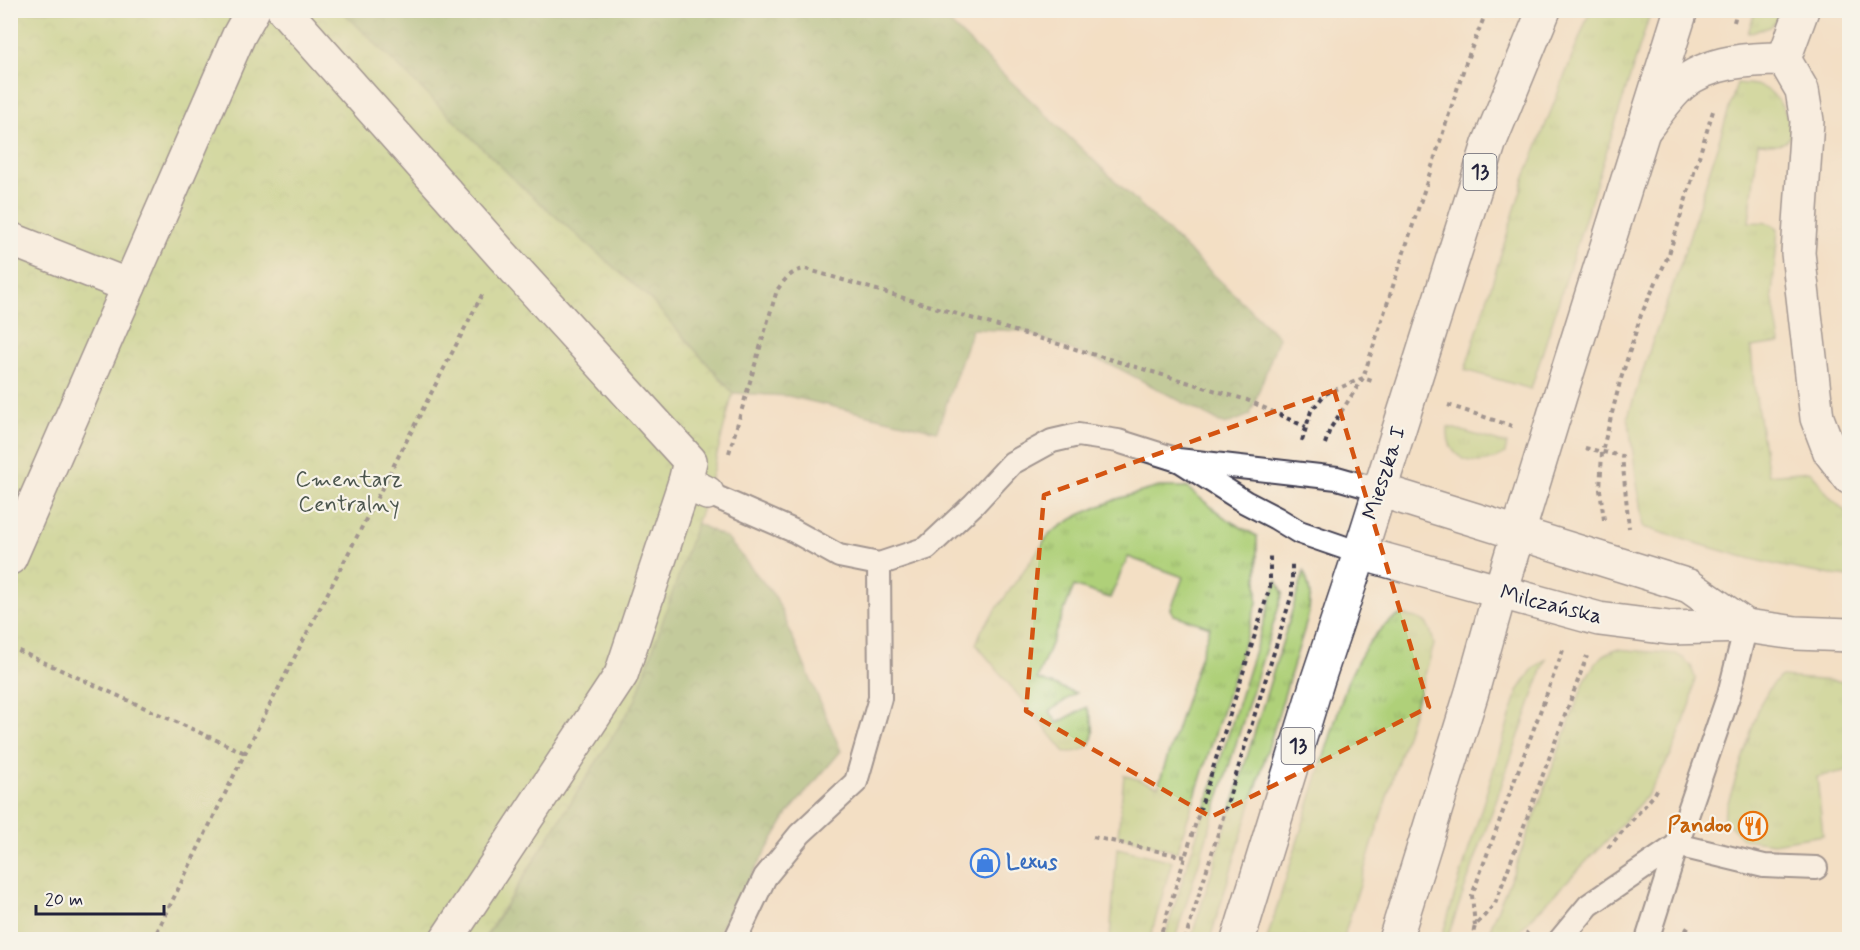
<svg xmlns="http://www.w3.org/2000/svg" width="1860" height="950" font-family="Mynerve,sans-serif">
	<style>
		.grass { fill: url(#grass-tufts); stroke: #68795a; stroke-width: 1.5 }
		.forest { fill: url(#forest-crowns); stroke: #566a52; stroke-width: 1.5 }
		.park { fill: url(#park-crowns); stroke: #68795a; stroke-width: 1.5 }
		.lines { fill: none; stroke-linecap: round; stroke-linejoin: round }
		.lane-casing { stroke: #413e50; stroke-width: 26 }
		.street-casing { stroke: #413e50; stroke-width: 36 }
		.secondary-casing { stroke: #413e50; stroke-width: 36 }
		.primary-casing { stroke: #413e50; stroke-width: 36 }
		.path { stroke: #413e50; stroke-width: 4; stroke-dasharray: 4.5 4.5; stroke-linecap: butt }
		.lane { stroke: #fff; stroke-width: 22 }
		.street { stroke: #fff; stroke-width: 33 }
		.secondary { stroke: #fff; stroke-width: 33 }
		.primary { stroke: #fff; stroke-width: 33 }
		.marked { fill: none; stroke: #d45411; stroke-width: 4.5; stroke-dasharray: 12 8; stroke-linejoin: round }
		.labels { text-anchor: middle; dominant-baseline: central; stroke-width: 4.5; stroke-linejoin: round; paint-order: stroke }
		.shield { fill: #f7f3e8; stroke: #62616f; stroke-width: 1.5 }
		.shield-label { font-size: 21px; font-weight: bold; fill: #22223b }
		.street-label { font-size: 22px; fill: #22223b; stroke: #f7f3e8 }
		.park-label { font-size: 22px; fill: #4c564e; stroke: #f7f3e8 }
		.food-label { font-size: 22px; font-weight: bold; fill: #c56008; stroke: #f7f3e8; text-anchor: end }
		.shop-label { font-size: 22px; font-weight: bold; fill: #366cbe; stroke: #f7f3e8; text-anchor: start }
	</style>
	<defs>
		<pattern id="grass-tufts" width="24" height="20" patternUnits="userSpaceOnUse" patternTransform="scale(1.5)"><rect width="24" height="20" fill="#afd079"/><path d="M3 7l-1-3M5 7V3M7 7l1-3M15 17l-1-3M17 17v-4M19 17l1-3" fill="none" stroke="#96b26a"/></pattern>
		<pattern id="forest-crowns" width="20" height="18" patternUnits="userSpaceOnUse" patternTransform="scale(1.5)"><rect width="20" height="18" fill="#8bb269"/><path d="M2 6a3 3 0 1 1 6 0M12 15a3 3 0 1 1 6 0" fill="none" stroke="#719058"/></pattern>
		<pattern id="park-crowns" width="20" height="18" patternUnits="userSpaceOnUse" patternTransform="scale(1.5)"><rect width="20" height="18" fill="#afd079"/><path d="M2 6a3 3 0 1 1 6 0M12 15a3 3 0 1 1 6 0" fill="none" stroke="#96b26a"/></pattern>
	</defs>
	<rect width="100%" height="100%" fill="#f7f3e8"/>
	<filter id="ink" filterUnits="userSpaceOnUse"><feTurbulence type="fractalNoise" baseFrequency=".0167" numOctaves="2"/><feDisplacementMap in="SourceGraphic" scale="12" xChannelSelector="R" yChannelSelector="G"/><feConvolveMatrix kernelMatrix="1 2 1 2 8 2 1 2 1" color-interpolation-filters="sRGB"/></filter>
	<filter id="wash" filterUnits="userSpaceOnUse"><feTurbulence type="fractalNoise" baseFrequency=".008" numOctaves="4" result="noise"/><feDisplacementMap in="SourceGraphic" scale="24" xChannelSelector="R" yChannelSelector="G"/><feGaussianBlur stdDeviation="1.35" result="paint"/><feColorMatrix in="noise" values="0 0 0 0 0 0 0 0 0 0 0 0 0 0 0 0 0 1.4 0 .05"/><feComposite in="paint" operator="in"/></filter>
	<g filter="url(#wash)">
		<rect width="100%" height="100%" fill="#f3dfc4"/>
		<!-- grass -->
		<g class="grass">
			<path d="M1590,11H1651L1531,389L1465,370L1524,180Z"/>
			<path d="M1755,11H1786L1770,27L1748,33Z"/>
			<path d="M1737,83C1748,84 1759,84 1768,90C1779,98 1802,132 1785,142C1779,146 1766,143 1758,143L1749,222C1759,223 1772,220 1778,230L1772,295L1780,343L1751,347L1754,385L1768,475L1809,471L1812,473L1831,498L1849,515V577C1779,570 1711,548 1643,527L1628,416L1652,343L1680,266Z"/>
			<path d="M1448,427L1507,444L1505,453C1480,470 1445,463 1448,427Z"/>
			<path d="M1159,487H1186L1228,520L1257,536V603L1177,852L1118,835L1124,775L1158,786L1210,627L1174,615L1171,609L1183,577L1128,557L1110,598L1074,586L1037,679L1076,693L1050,711L1057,723L1087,707C1098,730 1097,754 1065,752L976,644L981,631L1050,533L1079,515L1117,499Z"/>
			<path d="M1304,572C1311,588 1311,600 1308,617L1210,939H1191Z"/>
			<path d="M1277,580L1283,593L1175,939H1164Z"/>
			<path d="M1400,615C1425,619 1430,620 1434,645L1343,939H1267L1347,683C1359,657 1374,628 1400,615Z"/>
			<path d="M1616,649L1676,654L1683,658L1691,666L1695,678L1691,703L1672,753L1648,794L1613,834L1511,939H1487L1495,915L1514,871L1585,680C1594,664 1598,656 1616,649Z"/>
			<path d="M1546,659L1447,939H1441L1518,691L1532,670Z"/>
			<path d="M1780,677L1849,682L1850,770L1817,777L1823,835L1773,843L1743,839L1723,818L1760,704L1769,689Z"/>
			<path d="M1117,848L1172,861L1150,939H1110Z"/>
		</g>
		<!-- forest -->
		<g class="forest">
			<path d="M342,11H937L1279,337L1250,415L1225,425L1118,368L1023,331L972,329L937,431L788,396L733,393L649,298L523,188Z"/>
			<path d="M696,523L727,538L776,598L841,751L789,812L714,939L484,940L635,701Z"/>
		</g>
		<!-- park -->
		<path class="park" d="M10,11H342L523,188L649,298L733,393L707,493L635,701L484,939H11Z"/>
	</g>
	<g filter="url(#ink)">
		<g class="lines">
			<!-- lane casing -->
			<g class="lane-casing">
				<g id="lane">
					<path d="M1182,462L1245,502L1276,518L1299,532L1360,553"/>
					<path d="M707,493L794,531L839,556L879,564L927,548L974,504L1012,463L1052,441L1078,435L1118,441L1178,460L1337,478L1379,490"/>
					<path d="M735,940L765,877L800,834L856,782L880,698L879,564"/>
					<path d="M1560,940L1589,905L1677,845L1729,694L1746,626"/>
					<path d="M1647,940L1677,845L1764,866L1816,868"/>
				</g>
			</g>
			<!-- street casing -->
			<g class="street-casing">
				<g id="street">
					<path d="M284,10L502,255L690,461L685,482L707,493"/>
					<path d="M1784,59L1802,10"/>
					<path d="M1643,131C1655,116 1667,97 1682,84C1709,61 1750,59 1784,59L1802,90L1807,121L1798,253L1817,418L1830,452L1850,478"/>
					<path d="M10,239L129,286"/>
					<path d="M10,558L239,35L253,10"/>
					<path d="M446,940L621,675L685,482"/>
				</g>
			</g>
			<!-- secondary casing -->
			<g class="secondary-casing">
				<g id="secondary">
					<path d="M1379,490L1689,586L1746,626"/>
					<path d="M1360,553L1599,619L1670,628L1746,626L1796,633L1850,635"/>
				</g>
			</g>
			<!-- primary casing -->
			<g class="primary-casing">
				<g id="primary">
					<path d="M1238,940L1318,679L1360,553L1489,144L1544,10"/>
					<path d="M1395,940L1472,692L1500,592L1560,396L1681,10"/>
				</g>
			</g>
			<!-- path -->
			<g class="path">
				<path d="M1734,22L1737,10"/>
				<path d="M1448,405L1512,426"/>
				<path d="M1302,441L1311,411L1325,394L1363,378L1375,382"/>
				<path d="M1325,444L1330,429L1363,378L1466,62L1487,10"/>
				<path d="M1585,448L1622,456L1629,528"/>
				<path d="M729,453L777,290C785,279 792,270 806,269L1247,400L1306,427"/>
				<path d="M1604,520L1600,490L1602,452L1620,382L1641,315L1669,254L1713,111"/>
				<path d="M10,647L245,753"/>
				<path d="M1093,837L1185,857"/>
				<path d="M1608,848L1654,795L1658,788"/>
				<path d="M1475,926L1472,895L1563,650"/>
				<path d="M1685,928L1696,935L1697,940"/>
				<path d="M156,933L168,940"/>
				<path d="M153,940L245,753L484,291"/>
				<path d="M1159,940L1270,587V552"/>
				<path d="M1185,940L1292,594V563"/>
				<path d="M1471,940L1475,926L1495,904L1587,656"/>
				<path d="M1520,940L1528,932"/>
			</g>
			<!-- lane -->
			<use href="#lane" class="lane"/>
			<!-- street -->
			<use href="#street" class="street"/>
			<!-- secondary -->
			<use href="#secondary" class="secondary"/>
			<!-- primary -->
			<use href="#primary" class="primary"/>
		</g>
	</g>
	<!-- marked area -->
	<path d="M0 0H1860V950H0ZM1334,390L1429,707L1211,817L1026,711L1044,495Z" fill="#f3dfc4" fill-opacity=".55" fill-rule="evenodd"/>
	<path class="marked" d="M1334,390L1429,707L1211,817L1026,711L1044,495Z"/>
	<!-- icons -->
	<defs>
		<g id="restaurant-ring" transform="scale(1.5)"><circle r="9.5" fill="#f7f3e8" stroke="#e8710a" stroke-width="1.5"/><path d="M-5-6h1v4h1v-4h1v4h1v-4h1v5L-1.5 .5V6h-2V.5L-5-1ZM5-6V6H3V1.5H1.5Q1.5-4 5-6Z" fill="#e8710a"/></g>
		<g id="shop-ring" transform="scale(1.5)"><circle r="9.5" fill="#f7f3e8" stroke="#3f7fe0" stroke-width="1.5"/><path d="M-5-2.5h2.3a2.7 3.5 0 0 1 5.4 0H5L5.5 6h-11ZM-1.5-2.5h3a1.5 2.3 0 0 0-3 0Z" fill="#3f7fe0"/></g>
	</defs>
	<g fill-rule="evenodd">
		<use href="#restaurant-ring" x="1753" y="826"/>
		<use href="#shop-ring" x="985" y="863"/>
	</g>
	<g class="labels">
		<!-- shield labels -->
		<g class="shield">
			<rect x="1463.5" y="154" width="33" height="36" rx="4.5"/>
			<rect x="1281.5" y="728" width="33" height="36" rx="4.5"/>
		</g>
		<g class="shield-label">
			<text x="1480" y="172">13</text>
			<text x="1298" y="746">13</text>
		</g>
		<!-- street labels -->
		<g class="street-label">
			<text transform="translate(1385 473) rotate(-72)">Mieszka I</text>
			<text transform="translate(1551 605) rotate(14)">Milczańska</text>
		</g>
		<!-- park labels -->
		<g class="park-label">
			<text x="349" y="480">Cmentarz<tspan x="349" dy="25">Centralny</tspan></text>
		</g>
		<!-- food labels -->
		<g class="food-label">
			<text x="1732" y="826">Pandoo</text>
		</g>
		<!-- shop labels -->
		<g class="shop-label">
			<text x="1006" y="863">Lexus</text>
		</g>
	</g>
	<!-- margin -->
	<rect width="1860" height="950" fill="none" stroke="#f7f3e8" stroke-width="36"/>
	<!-- scale -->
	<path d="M36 905v9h128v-9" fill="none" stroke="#22223b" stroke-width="3"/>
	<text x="45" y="905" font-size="18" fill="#22223b" stroke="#f7f3e8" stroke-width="4.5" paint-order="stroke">20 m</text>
</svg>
